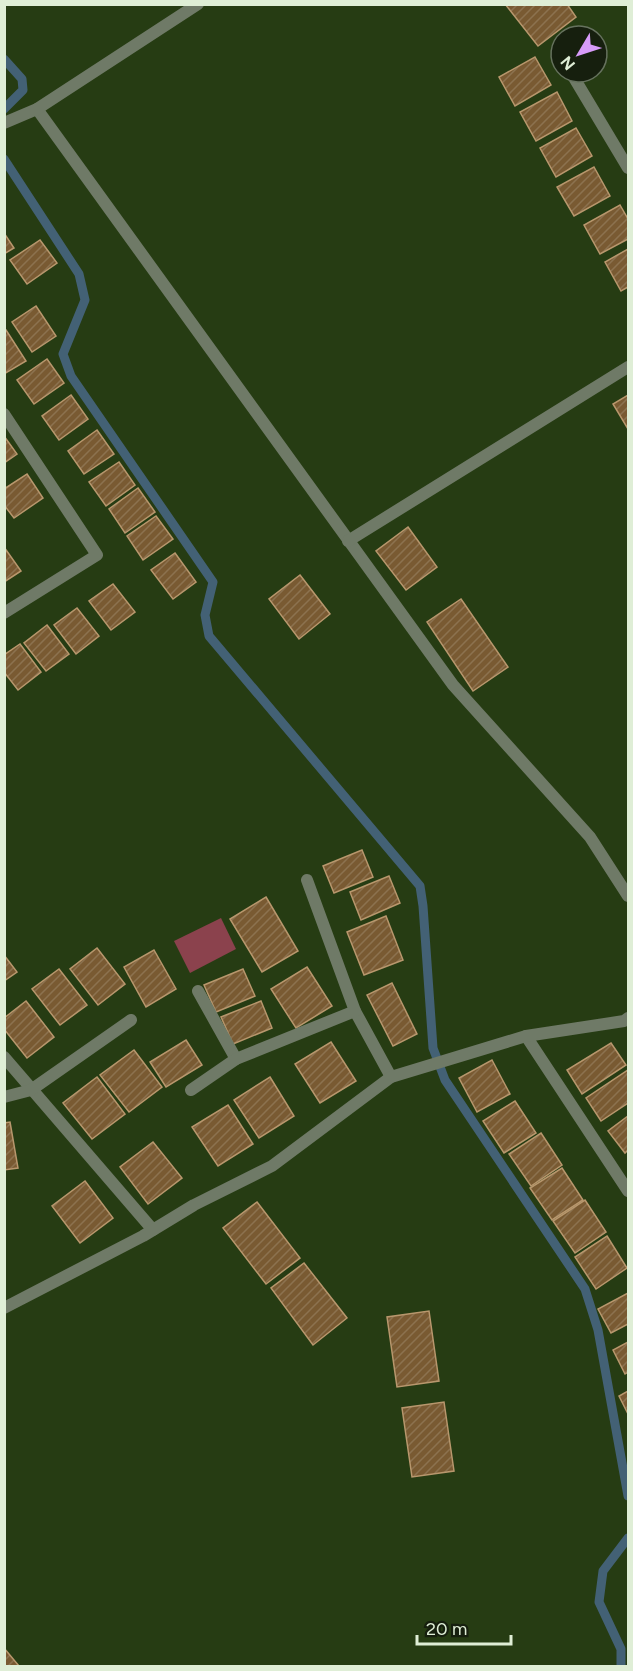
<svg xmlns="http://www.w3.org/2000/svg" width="633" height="1671" font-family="Figtree,sans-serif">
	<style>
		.green { fill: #8b424d }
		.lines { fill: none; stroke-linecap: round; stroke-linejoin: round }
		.stream { stroke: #436175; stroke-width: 9 }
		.building { fill: url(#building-hatch); stroke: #b8976d; stroke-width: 1.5 }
		.street { stroke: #6f7a67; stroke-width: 12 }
	</style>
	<defs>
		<pattern id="building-hatch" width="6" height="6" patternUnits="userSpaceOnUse" patternTransform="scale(1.5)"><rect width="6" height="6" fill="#795a32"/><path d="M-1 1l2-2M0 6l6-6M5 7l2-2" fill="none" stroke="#8c724f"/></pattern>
	</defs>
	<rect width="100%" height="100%" fill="#263c13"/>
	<!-- green -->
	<path class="green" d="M221,918L236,949L190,973L174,941Z"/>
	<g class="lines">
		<!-- stream -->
		<g class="stream">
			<path d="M4,59L22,79L23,90L4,109"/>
			<path d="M4,159L79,274L85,300L63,354L71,376L213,582L205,615L209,636L420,886L423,906L433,1048L445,1080L585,1289L598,1330L628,1496"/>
			<path d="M621,1666V1649L599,1602L603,1571L628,1538"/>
		</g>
	</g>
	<!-- building -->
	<g class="building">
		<path d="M505,4H567L576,17L538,46Z"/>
		<path d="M535,57L551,85L515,106L499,77Z"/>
		<path d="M557,92L572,121L536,141L520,112Z"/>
		<path d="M576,128L592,156L556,177L540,148Z"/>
		<path d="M594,167L610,196L574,216L557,187Z"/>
		<path d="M620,205L628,219V239L600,254L584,225Z"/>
		<path d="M4,233L14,248L4,254Z"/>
		<path d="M40,240L57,263L27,284L10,260Z"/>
		<path d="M628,249V287L621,291L605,262Z"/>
		<path d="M36,306L56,336L32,352L12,322Z"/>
		<path d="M6,330L26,361L4,374V331Z"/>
		<path d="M47,359L64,383L34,404L17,380Z"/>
		<path d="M71,395L88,419L59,440L42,416Z"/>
		<path d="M628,395V429L613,404Z"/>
		<path d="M97,430L114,454L84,474L68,451Z"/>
		<path d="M4,436L17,454L4,463Z"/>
		<path d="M119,462L135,485L106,506L89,482Z"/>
		<path d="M27,474L43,498L14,518L4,505V489Z"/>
		<path d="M138,488L155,512L125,533L109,509Z"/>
		<path d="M156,516L173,539L143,560L127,536Z"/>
		<path d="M408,527L437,567L406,590L376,551Z"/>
		<path d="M4,547L21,571L4,582Z"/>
		<path d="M175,553L196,582L173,599L151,570Z"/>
		<path d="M300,575L330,614L299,639L269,599Z"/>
		<path d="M113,584L135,612L111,630L89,601Z"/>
		<path d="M461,599L508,667L473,691L427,622Z"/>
		<path d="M77,608L99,636L76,654L54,625Z"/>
		<path d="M47,625L69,654L46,671L24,643Z"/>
		<path d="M20,644L41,672L18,690L4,672V655Z"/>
		<path d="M362,850L373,877L334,893L323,866Z"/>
		<path d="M389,876L400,903L361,920L350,892Z"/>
		<path d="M266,897L298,951L262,972L230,919Z"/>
		<path d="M386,916L403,960L364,975L347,932Z"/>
		<path d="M97,948L125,984L98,1005L70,969Z"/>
		<path d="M154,950L176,989L146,1007L124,967Z"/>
		<path d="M4,955L17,972L4,981Z"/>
		<path d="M307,967L332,1006L296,1028L271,989Z"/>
		<path d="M59,969L87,1005L60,1025L32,989Z"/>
		<path d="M243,969L255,996L216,1012L204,985Z"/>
		<path d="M392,983L417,1034L393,1046L367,995Z"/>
		<path d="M26,1001L54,1037L27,1058L4,1029V1018Z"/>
		<path d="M261,1001L272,1028L233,1044L221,1017Z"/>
		<path d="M186,1040L202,1065L166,1087L150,1062Z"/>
		<path d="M331,1042L356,1081L320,1103L295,1064Z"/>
		<path d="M611,1043L626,1065L582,1094L567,1070Z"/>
		<path d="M134,1050L162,1087L129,1112L100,1075Z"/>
		<path d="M492,1060L510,1094L477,1112L459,1078Z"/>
		<path d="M628,1070V1103L601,1121L586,1098Z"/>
		<path d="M97,1077L125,1114L92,1139L63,1103Z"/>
		<path d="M270,1077L294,1116L259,1138L234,1100Z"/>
		<path d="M515,1101L536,1133L504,1153L483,1121Z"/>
		<path d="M228,1105L253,1144L218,1166L192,1127Z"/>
		<path d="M628,1116V1150L625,1153L608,1131Z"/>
		<path d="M10,1122L18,1168L4,1170V1123Z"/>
		<path d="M541,1133L562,1165L531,1186L509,1154Z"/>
		<path d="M153,1142L182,1178L148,1204L120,1167Z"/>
		<path d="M562,1168L583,1200L552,1220L530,1188Z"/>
		<path d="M85,1181L113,1218L80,1243L52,1206Z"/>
		<path d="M585,1200L606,1232L575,1253L553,1221Z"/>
		<path d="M257,1202L300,1258L266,1284L223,1228Z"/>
		<path d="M607,1236L627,1268L596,1289L575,1257Z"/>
		<path d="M304,1263L347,1318L313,1345L271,1288Z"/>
		<path d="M628,1293V1324L611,1333L598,1309Z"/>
		<path d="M429,1311L439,1381L397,1387L387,1317Z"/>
		<path d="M628,1342V1372L625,1374L613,1350Z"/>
		<path d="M628,1391V1414L619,1396Z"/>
		<path d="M444,1402L454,1471L412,1477L402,1408Z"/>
		<path d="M4,1648L19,1666H4Z"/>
	</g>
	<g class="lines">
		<!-- street -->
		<g class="street">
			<path d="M573,76L628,168"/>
			<path d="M37,109L453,685L590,837L628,896"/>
			<path d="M4,123L37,109L198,4"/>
			<path d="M4,414L97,555L4,613"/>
			<path d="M348,541L628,367"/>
			<path d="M198,991L236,1059"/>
			<path d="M355,1011L391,1077"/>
			<path d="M526,1036L628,1191"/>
			<path d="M4,1057L153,1230"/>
			<path d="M191,1090L236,1059L355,1011L307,880"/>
			<path d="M4,1097L31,1090L131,1020"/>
			<path d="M4,1308L143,1236L194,1205L272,1166L391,1077L526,1036L624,1021L628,1018"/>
		</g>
	</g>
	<!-- border -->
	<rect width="633" height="1671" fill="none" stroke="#dfeed6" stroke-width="12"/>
	<!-- north arrow -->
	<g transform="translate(579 54) rotate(231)"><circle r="28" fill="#161f0e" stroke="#66725e" stroke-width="1.5"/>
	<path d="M0-4.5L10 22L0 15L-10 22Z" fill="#d79bf9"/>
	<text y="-9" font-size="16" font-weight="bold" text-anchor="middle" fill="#dfeed6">N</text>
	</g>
	<!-- scale -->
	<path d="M417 1635v9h94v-9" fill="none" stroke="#dfeed6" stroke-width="3"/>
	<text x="426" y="1635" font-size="18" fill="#dfeed6" stroke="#161f0e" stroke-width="4.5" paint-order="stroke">20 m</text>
</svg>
